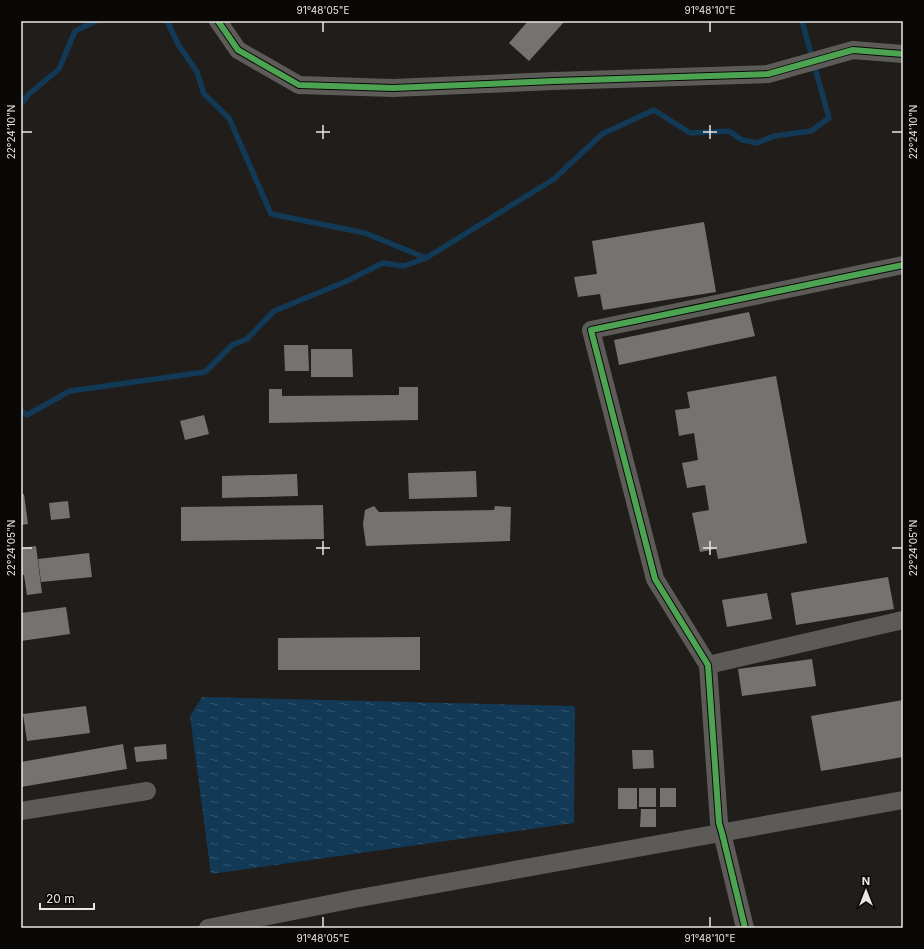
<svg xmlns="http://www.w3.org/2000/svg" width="924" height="949" font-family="Inter,sans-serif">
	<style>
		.water { fill: url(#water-ripples) }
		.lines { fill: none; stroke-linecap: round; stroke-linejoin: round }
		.stream { stroke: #123956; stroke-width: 5.5 }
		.building { fill: #757370 }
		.minor { stroke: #5d5b58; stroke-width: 18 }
		.cycleway-casing { stroke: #0a0806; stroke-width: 8 }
		.cycleway { stroke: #4ca352; stroke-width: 6 }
		.ticks { fill: none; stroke: #eae6e3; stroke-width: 1.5 }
		.neatline { fill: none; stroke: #eae6e3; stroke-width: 1.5 }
		.ticks-label { font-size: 10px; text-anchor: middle; fill: #eae6e3 }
	</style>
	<defs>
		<pattern id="water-ripples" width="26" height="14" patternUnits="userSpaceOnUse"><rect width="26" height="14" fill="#123956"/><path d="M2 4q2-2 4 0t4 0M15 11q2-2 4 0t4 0" fill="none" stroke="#35566e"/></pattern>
	</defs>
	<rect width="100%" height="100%" fill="#201d1a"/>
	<!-- water -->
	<path class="water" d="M202,697L575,706L574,823L211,874L190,716Z"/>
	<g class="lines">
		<!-- stream -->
		<g class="stream">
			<path d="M167,21L178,44L197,72L204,94L229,118L271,214L365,233L426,258L554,179L602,134L654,110L690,133L729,131L742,140L757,143L774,136L811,131L829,118L802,21"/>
			<path d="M21,104L29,94L59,69L75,31L96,21"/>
			<path d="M21,411L27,415L70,391L205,372L232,345L247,339L274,311L347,281L383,263L404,266L426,258"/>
		</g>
	</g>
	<!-- building -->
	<g class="building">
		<path d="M528,21H565L529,61L509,43Z"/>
		<path d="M704,222L716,292L603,310L600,294L578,297L574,277L597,274L592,241Z"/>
		<path d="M749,312L755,336L619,365L614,340Z"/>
		<path d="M284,345H308L309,371H285Z"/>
		<path d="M311,349H352L353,377H311Z"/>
		<path d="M776,376L807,543L718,559L716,549L700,552L692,513L709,510L705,485L687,488L682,463L698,460L694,433L679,436L675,410L690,408L687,392Z"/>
		<path d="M399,387H418V420L269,423V389H282V396L399,395Z"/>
		<path d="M204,415L209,434L185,440L180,421Z"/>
		<path d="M476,471L477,497L409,499L408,473Z"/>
		<path d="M297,474L298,496L222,498V476Z"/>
		<path d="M24,494L28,524L21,525V495Z"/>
		<path d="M68,501L70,518L51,520L49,503Z"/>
		<path d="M323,505L324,539L181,541V507Z"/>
		<path d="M374,506L379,512L494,510L495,506L511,507L510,541L366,546L363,524L365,510Z"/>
		<path d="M36,546L42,593L27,595L24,575H21V548Z"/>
		<path d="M89,553L92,577L41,582L38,559Z"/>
		<path d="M888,577L894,609L796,625L791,593Z"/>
		<path d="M767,593L772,619L727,627L722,600Z"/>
		<path d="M66,607L70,634L21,641V613Z"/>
		<path d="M420,637V670H278V638Z"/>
		<path d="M812,659L816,686L742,696L738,669Z"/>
		<path d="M903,700V757L821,771L811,716Z"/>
		<path d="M86,706L90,733L27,741L23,714Z"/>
		<path d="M123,744L127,769L21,787V762Z"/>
		<path d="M166,744L167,759L136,762L134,747Z"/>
		<path d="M632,750H653L654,768L633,769Z"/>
		<rect x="618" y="788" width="19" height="21"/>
		<rect x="639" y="788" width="17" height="19"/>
		<rect x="660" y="788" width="16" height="19"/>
		<path d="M641,809H656V827H640Z"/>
	</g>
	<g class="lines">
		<!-- minor -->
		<g class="minor">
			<path d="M218,21L238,50L299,85L393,88L554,81L768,74L853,50L903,54"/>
			<path d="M708,665L903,620"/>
			<path d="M21,811L147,791"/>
			<path d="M208,928L354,899L903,800"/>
			<path d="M745,928L722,833L719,823L708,665L655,579L591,330L903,265"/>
		</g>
		<!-- cycleway casing -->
		<g class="cycleway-casing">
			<g id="cycleway">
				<path d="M218,21L238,50L299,85L393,88L554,81L768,74L853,50L903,54"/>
				<path d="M745,928L722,833L719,823L708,665L655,579L591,330L903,265"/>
			</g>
		</g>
		<!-- cycleway -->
		<use href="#cycleway" class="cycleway"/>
	</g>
	<!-- ticks -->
	<path class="ticks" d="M323,22V32M710,22V32M323,125V139M710,125V139M22,132H32M316,132H330M703,132H717M892,132H902M323,541V555M710,541V555M22,548H32M316,548H330M703,548H717M892,548H902M323,917V927M710,917V927"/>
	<!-- border -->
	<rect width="924" height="949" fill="none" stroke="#0a0806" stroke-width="44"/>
	<!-- north arrow -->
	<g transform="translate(866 891)" stroke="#0a0806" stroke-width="3" paint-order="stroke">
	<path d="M0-3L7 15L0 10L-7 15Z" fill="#eae6e3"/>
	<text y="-6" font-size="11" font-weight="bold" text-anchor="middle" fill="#eae6e3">N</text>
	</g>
	<!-- scale -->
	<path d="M40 903v6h54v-6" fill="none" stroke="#eae6e3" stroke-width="2"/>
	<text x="46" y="903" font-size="12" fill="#eae6e3" stroke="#0a0806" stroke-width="3" paint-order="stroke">20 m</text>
	<rect x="22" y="22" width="880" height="905" class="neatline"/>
	<g class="ticks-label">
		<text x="323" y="14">91°48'05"E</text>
		<text x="710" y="14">91°48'10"E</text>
		<text transform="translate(11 132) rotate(-90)" y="4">22°24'10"N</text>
		<text transform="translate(913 132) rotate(-90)" y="4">22°24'10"N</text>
		<text transform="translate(11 548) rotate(-90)" y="4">22°24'05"N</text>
		<text transform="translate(913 548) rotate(-90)" y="4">22°24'05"N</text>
		<text x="323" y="942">91°48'05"E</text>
		<text x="710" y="942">91°48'10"E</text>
	</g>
</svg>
